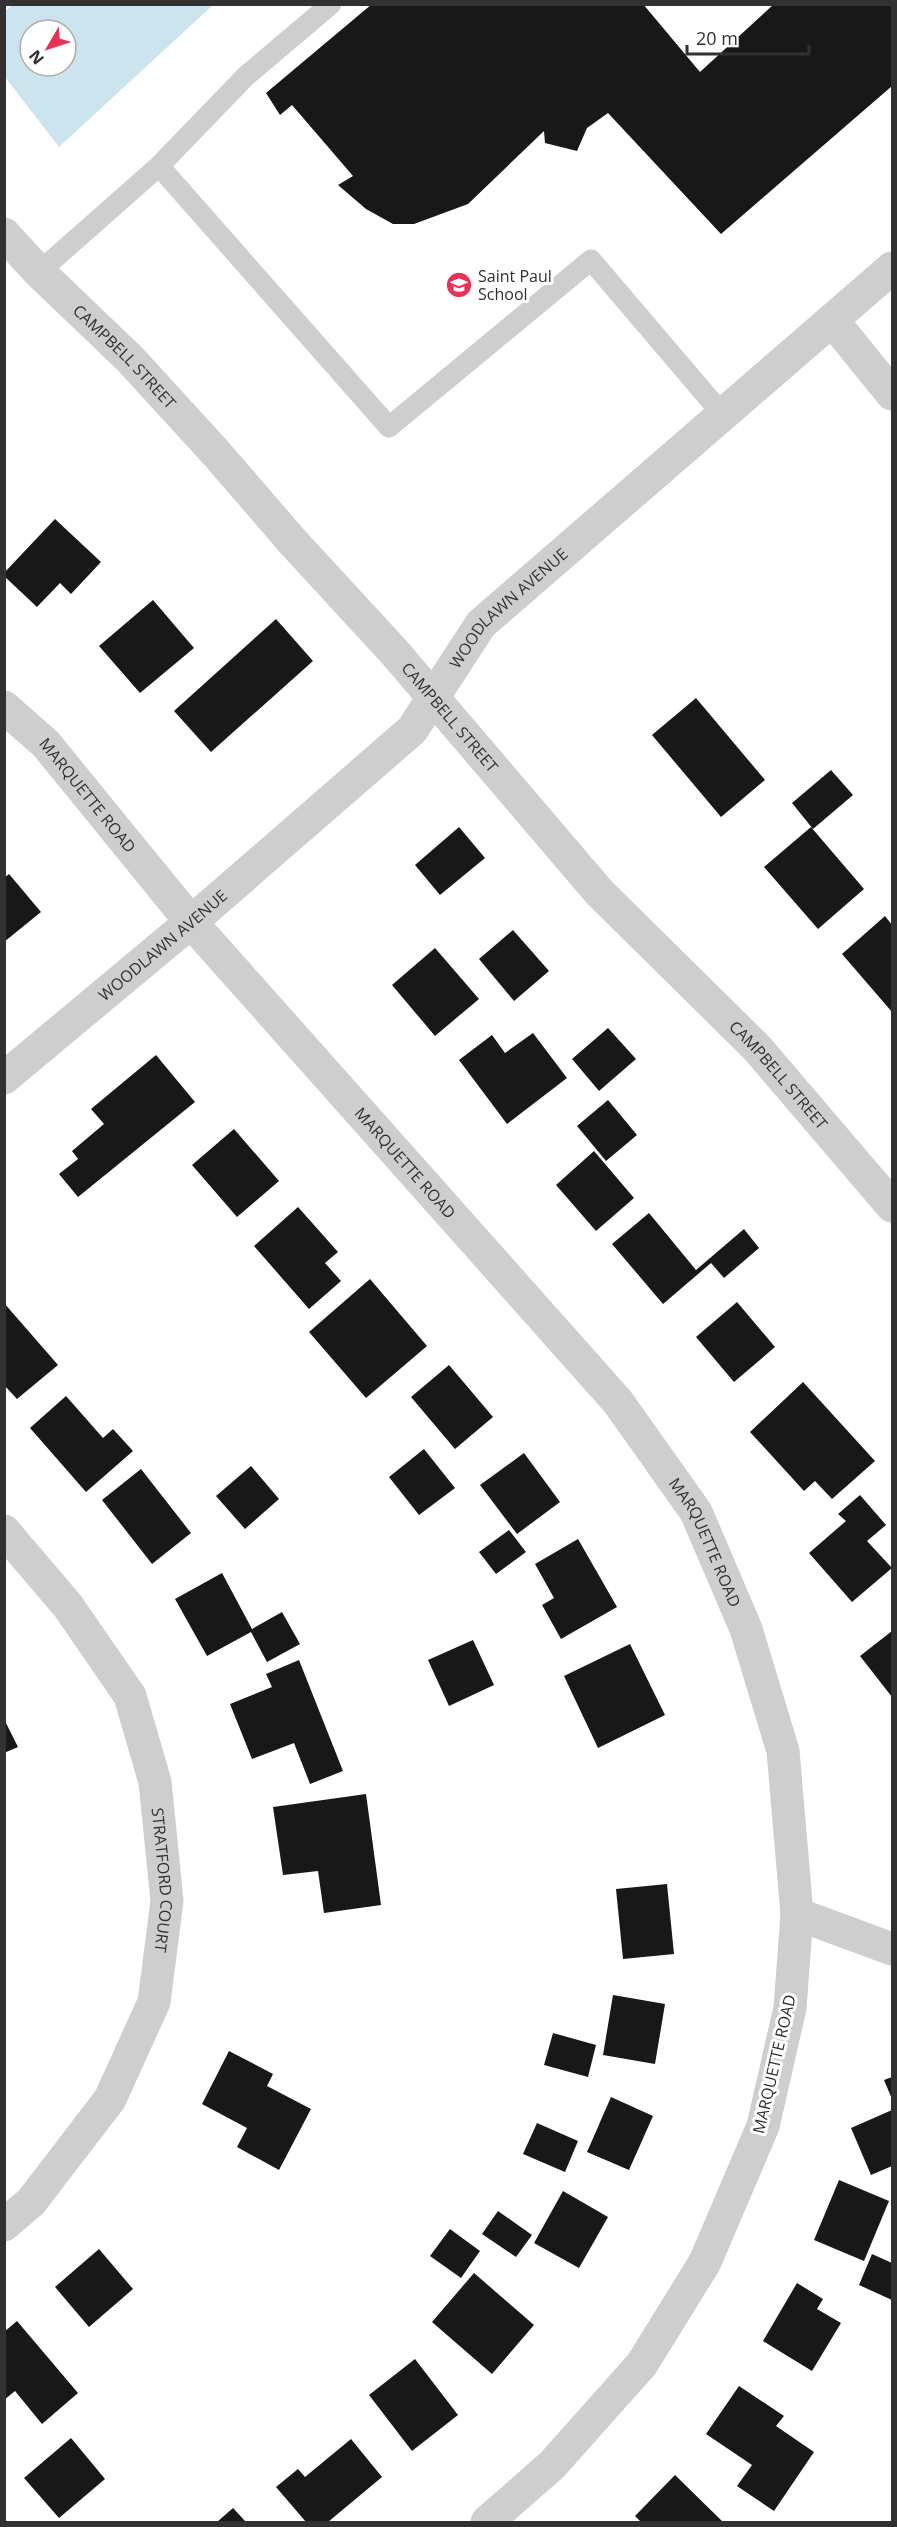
<svg xmlns="http://www.w3.org/2000/svg" width="897" height="2527" font-family="'Open Sans',sans-serif">
	<style>
		.water { fill: #cbe4ed; fill-rule: evenodd }
		.building { fill: #181818 }
		.lines { fill: none; stroke-linecap: round; stroke-linejoin: round }
		.service { stroke: #cecece; stroke-width: 21 }
		.minor { stroke: #cecece; stroke-width: 33 }
		.labels { text-anchor: middle; dominant-baseline: central; stroke-width: 6; stroke-linejoin: round; paint-order: stroke }
		.poi-label { font-size: 16px; fill: #313131; stroke: #fff; text-anchor: start }
		.street-label { font-size: 16px; fill: #313131; stroke: #fff }
	</style>
	<rect width="100%" height="100%" fill="#fff"/>
	<!-- water -->
	<path class="water" d="M12,5V4L213,5L59,147L5,77V11ZM30,30H66V66H30Z"/>
	<!-- building -->
	<g class="building">
		<path d="M372,4H643L700,72L774,4H892V86L721,234L608,113L587,128L577,151L545,143L544,131L468,204L414,224H393L366,209L338,185L353,176L292,105L280,115L266,93Z"/>
		<path d="M55,519L101,562L71,594L60,583L37,607L4,576V573Z"/>
		<path d="M153,600L194,648L140,693L99,646Z"/>
		<path d="M276,619L313,661L211,752L174,711Z"/>
		<path d="M696,698L765,780L721,817L652,735Z"/>
		<path d="M831,770L853,795L813,829L792,803Z"/>
		<path d="M459,827L485,858L440,895L415,865Z"/>
		<path d="M811,827L864,889L818,929L764,867Z"/>
		<path d="M9,874L41,912L4,942V878Z"/>
		<path d="M885,916L892,925V1012L842,954Z"/>
		<path d="M513,930L549,971L514,1001L479,959Z"/>
		<path d="M435,948L479,999L435,1036L392,985Z"/>
		<path d="M608,1028L636,1059L599,1091L572,1059Z"/>
		<path d="M533,1033L567,1078L507,1124L459,1060L492,1035L505,1053Z"/>
		<path d="M156,1055L195,1102L78,1197L59,1174L78,1159L72,1151L104,1124L91,1109Z"/>
		<path d="M608,1100L637,1135L606,1161L577,1126Z"/>
		<path d="M234,1129L279,1181L237,1217L192,1165Z"/>
		<path d="M594,1151L634,1198L596,1231L556,1185Z"/>
		<path d="M298,1207L338,1252L325,1263L341,1281L309,1309L254,1246Z"/>
		<path d="M649,1213L696,1270L744,1229L759,1248L724,1278L711,1263L663,1304L612,1244Z"/>
		<path d="M370,1279L427,1346L366,1398L309,1332Z"/>
		<path d="M737,1302L775,1347L734,1382L696,1337Z"/>
		<path d="M4,1303L58,1365L17,1399L4,1385Z"/>
		<path d="M449,1365L493,1417L455,1449L411,1397Z"/>
		<path d="M803,1382L875,1461L832,1499L815,1481L804,1491L750,1432Z"/>
		<path d="M66,1396L103,1438L113,1429L133,1451L86,1492L30,1428Z"/>
		<path d="M424,1449L455,1488L419,1515L389,1477Z"/>
		<path d="M524,1453L560,1502L517,1534L480,1485Z"/>
		<path d="M251,1466L279,1499L245,1529L216,1496Z"/>
		<path d="M141,1469L191,1533L152,1564L102,1500Z"/>
		<path d="M860,1495L886,1525L867,1541L892,1568L852,1602L809,1553L846,1521L838,1514Z"/>
		<path d="M509,1530L526,1552L496,1574L479,1552Z"/>
		<path d="M578,1539L617,1607L561,1639L542,1605L554,1598L535,1564Z"/>
		<path d="M222,1573L252,1629L282,1612L300,1644L267,1662L251,1632L207,1656L175,1599Z"/>
		<path d="M892,1631V1697L860,1656Z"/>
		<path d="M473,1640L494,1685L449,1706L428,1660Z"/>
		<path d="M630,1644L665,1715L598,1748L564,1676Z"/>
		<path d="M299,1660L343,1771L310,1784L294,1743L252,1759L230,1704L272,1687L266,1674Z"/>
		<path d="M4,1719L18,1747L4,1753Z"/>
		<path d="M366,1794L381,1905L324,1913L318,1871L283,1875L273,1807Z"/>
		<path d="M667,1884L674,1954L623,1959L616,1889Z"/>
		<path d="M613,1995L665,2004L655,2064L603,2055Z"/>
		<path d="M553,2033L596,2045L588,2077L544,2065Z"/>
		<path d="M229,2051L273,2074L267,2086L311,2109L279,2170L237,2147L247,2128L202,2104Z"/>
		<path d="M892,2077V2099L884,2080Z"/>
		<path d="M611,2097L653,2116L629,2170L587,2152Z"/>
		<path d="M892,2110V2166L871,2175L851,2128Z"/>
		<path d="M537,2123L578,2141L565,2172L523,2154Z"/>
		<path d="M839,2180L889,2201L864,2261L814,2240Z"/>
		<path d="M563,2191L608,2217L579,2268L534,2243Z"/>
		<path d="M498,2211L532,2235L516,2257L482,2234Z"/>
		<path d="M450,2229L480,2251L461,2278L430,2256Z"/>
		<path d="M99,2249L133,2289L89,2327L55,2287Z"/>
		<path d="M872,2254L892,2263V2300L859,2285Z"/>
		<path d="M474,2273L534,2325L492,2374L432,2322Z"/>
		<path d="M797,2283L823,2299L817,2309L841,2323L812,2371L763,2341Z"/>
		<path d="M17,2321L78,2393L42,2424L15,2391L4,2400V2332Z"/>
		<path d="M415,2359L458,2415L412,2451L369,2395Z"/>
		<path d="M739,2386L784,2416L776,2426L814,2452L774,2511L737,2486L752,2465L706,2434Z"/>
		<path d="M71,2438L105,2479L59,2518L24,2478Z"/>
		<path d="M351,2439L382,2477L328,2522H306L276,2487L298,2469L305,2477Z"/>
		<path d="M675,2475L723,2522H641L635,2516Z"/>
		<path d="M233,2508L246,2522H217Z"/>
	</g>
	<g class="lines">
		<!-- service -->
		<g class="service">
			<path d="M159,166L246,76L331,4"/>
			<path d="M39,272L159,166L389,427L591,260L723,415"/>
		</g>
		<!-- minor -->
		<g class="minor">
			<path id="s1" d="M4,234L39,272L130,359L216,453L292,541L396,654L599,892L757,1048L892,1206"/>
			<path d="M832,320L892,394"/>
			<path id="s2" d="M4,707L46,744L191,922L618,1402L696,1512L746,1629L783,1751L797,1914L790,2008L763,2126L705,2262L642,2364L552,2465L487,2522"/>
			<path id="s3" d="M4,1078L191,922L412,730L481,624L892,268"/>
			<path id="s4" d="M4,1531L68,1606L130,1696L155,1782L167,1901L154,2002L110,2099L31,2202L4,2225"/>
			<path d="M797,1914L892,1949"/>
		</g>
	</g>
	<!-- icons -->
	<defs>
		<g id="school-disc" transform="scale(1.35)"><circle r="9.5" fill="#e93157" stroke="#fff"/><path d="M0-5L7-2L0 1L-7-2ZM-4 1L0 2.5L4 1V4Q0 6-4 4Z" fill="#fff"/></g>
	</defs>
	<g fill-rule="evenodd">
		<use href="#school-disc" x="459" y="285"/>
	</g>
	<g class="labels">
		<!-- poi labels -->
		<g class="poi-label">
			<text x="478" y="276">Saint Paul<tspan x="478" dy="18">School</tspan></text>
		</g>
		<!-- street labels -->
		<g class="street-label">
			<text stroke="none"><textPath href="#s1" startOffset="172">CAMPBELL STREET</textPath></text>
			<text stroke="none"><textPath href="#s3" startOffset="693">WOODLAWN AVENUE</textPath></text>
			<text stroke="none"><textPath href="#s1" startOffset="658">CAMPBELL STREET</textPath></text>
			<text stroke="none"><textPath href="#s2" startOffset="122">MARQUETTE ROAD</textPath></text>
			<text stroke="none"><textPath href="#s3" startOffset="207">WOODLAWN AVENUE</textPath></text>
			<text stroke="none"><textPath href="#s1" startOffset="1144">CAMPBELL STREET</textPath></text>
			<text stroke="none"><textPath href="#s2" startOffset="608">MARQUETTE ROAD</textPath></text>
			<text stroke="none"><textPath href="#s2" startOffset="1094">MARQUETTE ROAD</textPath></text>
			<text stroke="none"><textPath href="#s4" startOffset="396">STRATFORD COURT</textPath></text>
			<text transform="translate(774 2064) rotate(-77)">MARQUETTE ROAD</text>
		</g>
	</g>
	<!-- border -->
	<rect width="897" height="2527" fill="none" stroke="#313131" stroke-width="12"/>
	<!-- north arrow -->
	<g transform="translate(48 48) rotate(231)"><circle r="28" fill="#ffffff" stroke="#adadad" stroke-width="1.5"/>
	<path d="M0-4.5L10 22L0 15L-10 22Z" fill="#e93157"/>
	<text y="-9" font-size="16" font-weight="bold" text-anchor="middle" fill="#313131">N</text>
	</g>
	<!-- scale -->
	<path d="M687 45v9h122v-9" fill="none" stroke="#313131" stroke-width="3"/>
	<text x="696" y="45" font-size="18" fill="#313131" stroke="#ffffff" stroke-width="4.5" paint-order="stroke">20 m</text>
</svg>
